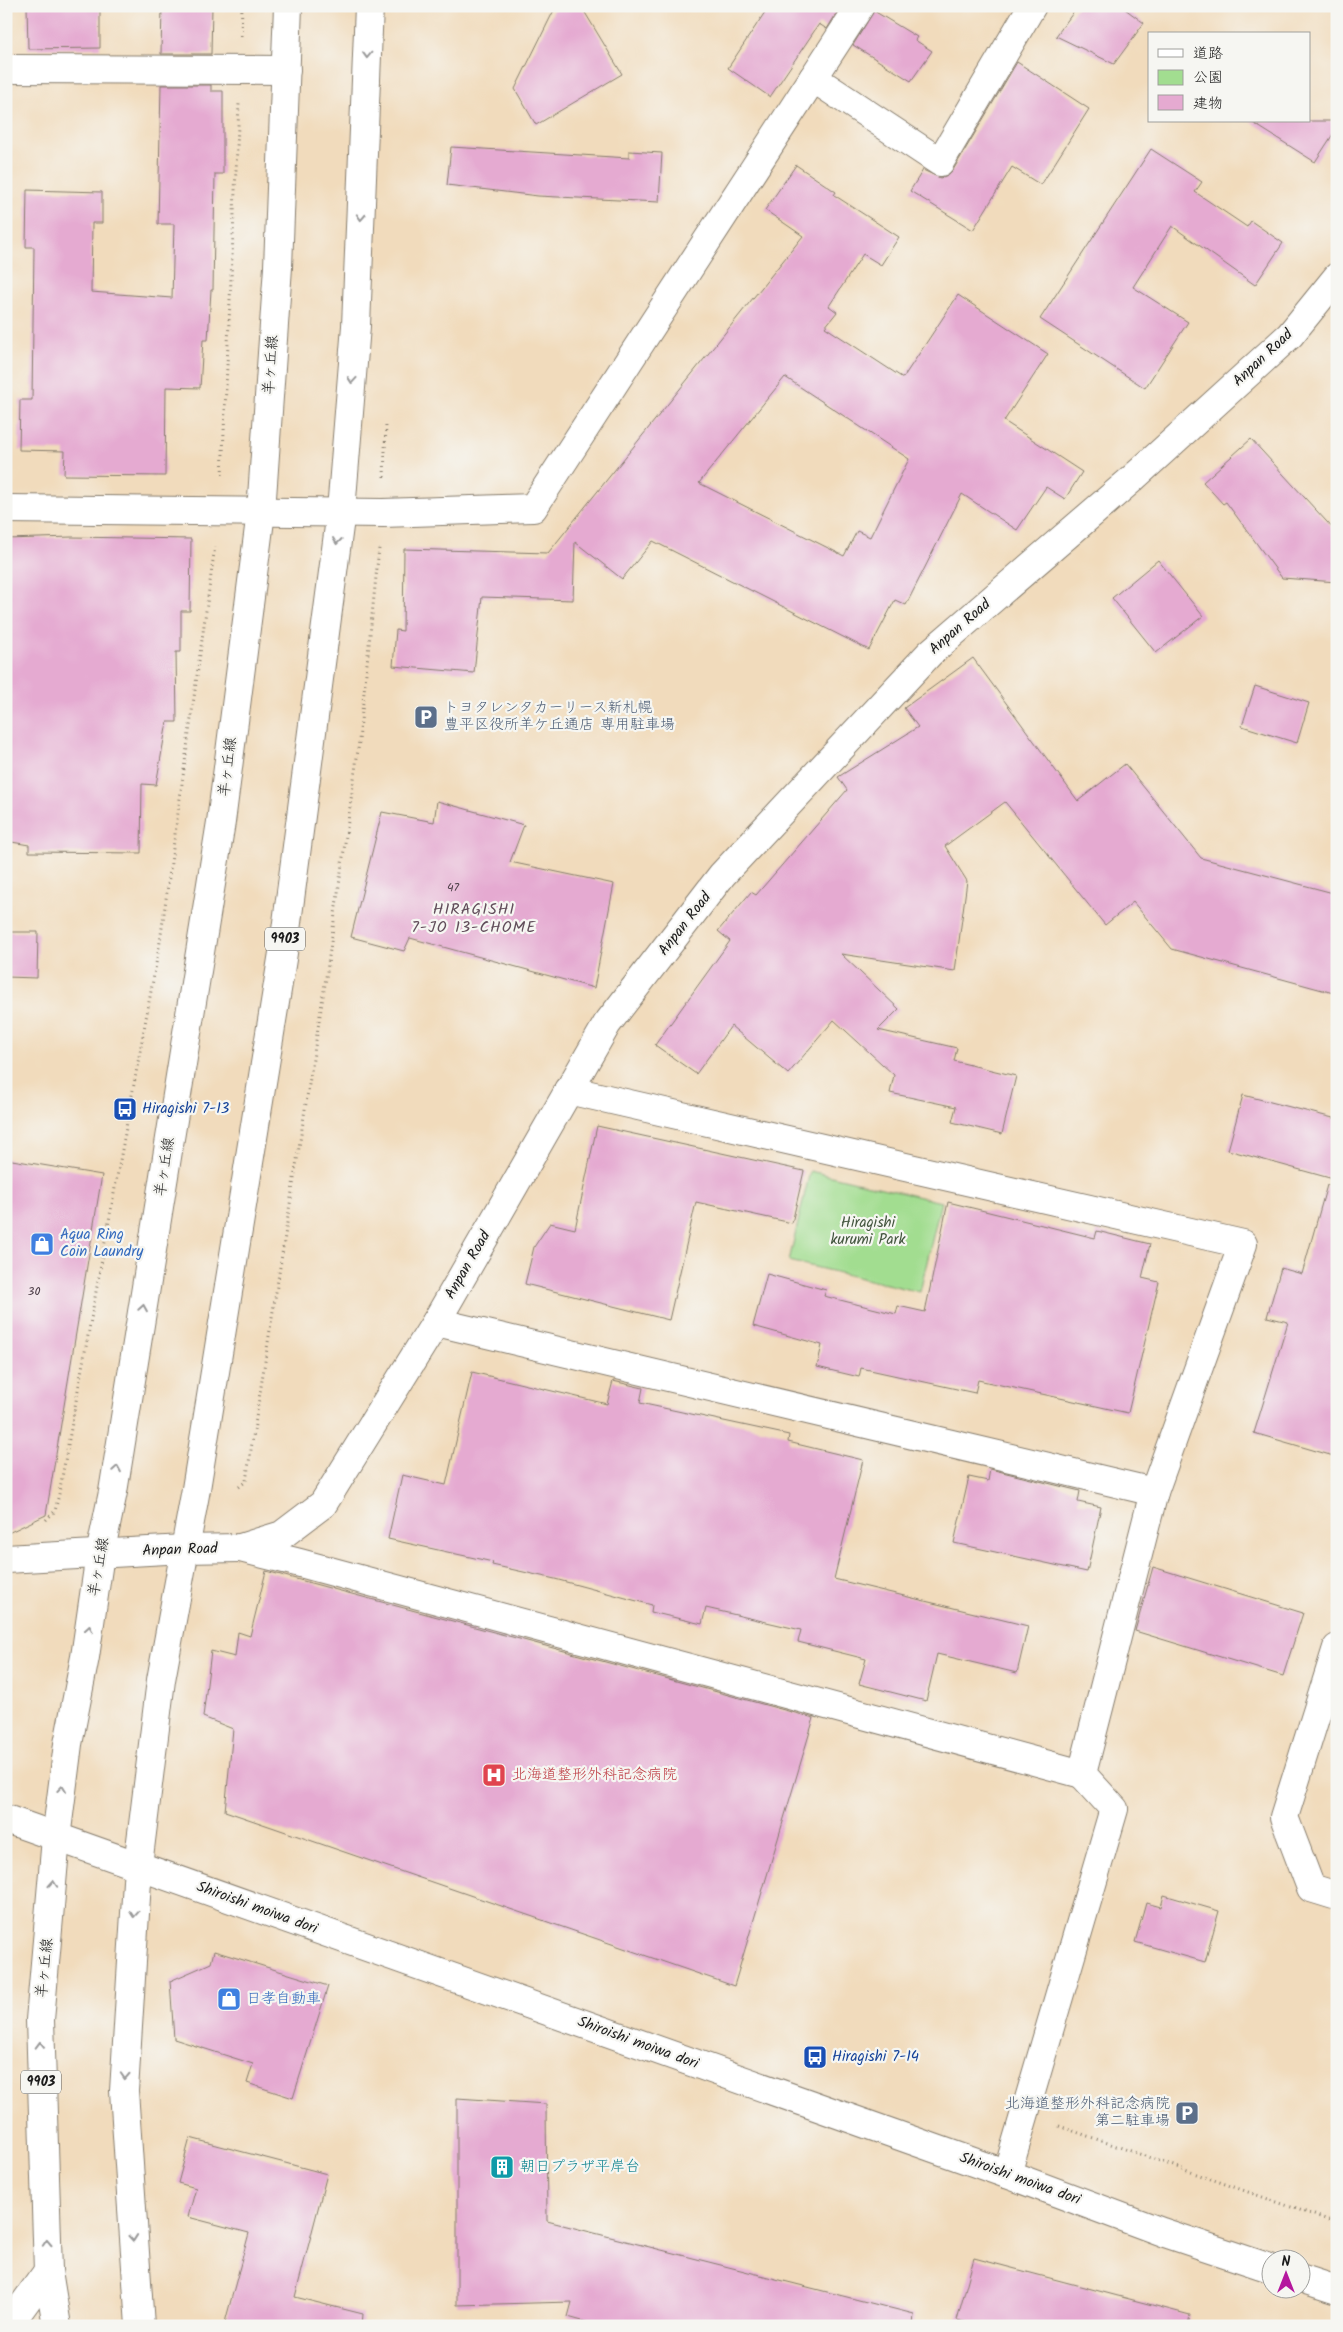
<svg xmlns="http://www.w3.org/2000/svg" width="1343" height="2332" font-family="Kalam,'Klee One',sans-serif">
	<style>
		.green { fill: #a2dd90; stroke: #5f7c56 }
		.building { fill: #e5aad1; fill-rule: evenodd }
		.lines { fill: none; stroke-linecap: round; stroke-linejoin: round }
		.minor-casing { stroke: #867c6c; stroke-width: 30 }
		.major-casing { stroke: #867c6c; stroke-width: 30 }
		.path { stroke: #867c6c; stroke-width: 3; stroke-dasharray: 1 4; stroke-linecap: butt }
		.minor { stroke: #fff; stroke-width: 28 }
		.major { stroke: #fff; stroke-width: 28 }
		.oneway { stroke: #999 }
		.labels { text-anchor: middle; dominant-baseline: central; stroke-width: 4.5; stroke-linejoin: round; paint-order: stroke }
		.number-label { font-size: 12px; fill: #4e4049 }
		.shield { fill: #f6f6f2; stroke: #5d5d5c; stroke-width: 1 }
		.shield-label { font-size: 14px; font-weight: bold; fill: #1c1c1c }
		.street-label { font-size: 15px; fill: #1c1c1c; stroke: #f6f6f2 }
		.service-label { font-size: 15px; fill: #4e5e75; stroke: #f6f6f2; text-anchor: start }
		.transit-label { font-size: 15px; fill: #164399; stroke: #f6f6f2; text-anchor: start }
		.park-label { font-size: 15px; fill: #44563f; stroke: #f6f6f2 }
		.shop-label { font-size: 15px; fill: #366cbe; stroke: #f6f6f2; text-anchor: start }
		.health-label { font-size: 15px; fill: #be3a42; stroke: #f6f6f2; text-anchor: start }
		.culture-label { font-size: 15px; fill: #0d838f; stroke: #f6f6f2; text-anchor: start }
		.neighbourhood-label { font-size: 16px; letter-spacing: 1px; fill: #624e5b; stroke: #f6f6f2 }
	</style>
	<rect width="100%" height="100%" fill="#f6f6f2"/>
	<filter id="ink" filterUnits="userSpaceOnUse"><feTurbulence type="fractalNoise" baseFrequency=".02" numOctaves="2"/><feDisplacementMap in="SourceGraphic" scale="10" xChannelSelector="R" yChannelSelector="G"/><feConvolveMatrix kernelMatrix="1 2 1 2 8 2 1 2 1" color-interpolation-filters="sRGB"/></filter>
	<filter id="wash" filterUnits="userSpaceOnUse"><feTurbulence type="fractalNoise" baseFrequency=".0096" numOctaves="4" result="noise"/><feDisplacementMap in="SourceGraphic" scale="20" xChannelSelector="R" yChannelSelector="G"/><feGaussianBlur stdDeviation="1.12" result="paint"/><feColorMatrix in="noise" values="0 0 0 0 0 0 0 0 0 0 0 0 0 0 0 0 0 1.4 0 .05"/><feComposite in="paint" operator="in"/></filter>
	<g filter="url(#wash)">
		<rect width="100%" height="100%" fill="#f1dbbc"/>
		<!-- green -->
		<path class="green" d="M810,1171L941,1202L920,1292L789,1261Z"/>
		<g id="blocks">
			<!-- building -->
			<g class="building">
				<path d="M27,6H100V48L28,49Z"/>
				<path d="M162,6H212L211,54H161Z"/>
				<path d="M556,6H581L622,74L536,125L515,89Z"/>
				<path d="M769,6H841L827,29L819,24L770,97L728,68Z"/>
				<path d="M1078,6H1121L1144,23L1114,64L1056,36Z"/>
				<path d="M874,11L917,37L915,40L932,51L911,81L853,45Z"/>
				<path d="M1017,62L1089,109L1041,185L1012,167L973,230L910,191L923,170L940,178L948,175L953,170Z"/>
				<path d="M161,85H211V91H223V174H215L213,290H211L208,340H203L200,388L166,387L165,476L64,475L65,451L19,450L20,400H32L34,247H26L27,190L102,192V223H92L91,292L172,298L174,224H158Z"/>
				<path d="M1250,121H1337V128L1315,162Z"/>
				<path d="M451,147L629,158V151L662,153L659,202L538,196L447,185Z"/>
				<path d="M1151,149L1202,182L1195,192L1247,227L1251,221L1283,243L1255,285L1172,226L1133,287L1188,322L1145,388L1040,319Z"/>
				<path d="M796,165L836,192L834,195L899,237L881,265L863,254L829,306L837,312L825,327L903,378L958,295L1048,354L1004,421L1082,472L1065,499L1046,487L1017,530L962,494L906,605L895,600L869,650L653,541L622,579L575,542L573,600L482,597L474,673L393,666L396,630L403,631L404,549L548,553L803,236L765,210ZM785,377L909,459L870,537L857,531L844,556L699,483Z"/>
				<path d="M1251,439L1337,533V582L1282,578L1226,502L1223,504L1203,482Z"/>
				<path d="M72,537L191,539L190,611H181V652H176L177,722H167L156,785L142,784L141,853L29,852V845L6,841V539Z"/>
				<path d="M1158,560L1203,616L1156,653L1112,598Z"/>
				<path d="M973,658L1078,801L1125,764L1201,858L1337,894V994L1172,949L1133,902L1105,925L1005,802L945,846L967,881L955,971L841,954L899,1009L878,1030L957,1048L954,1061L1016,1076L1002,1134L952,1122L956,1107L890,1093L894,1075L834,1020L788,1074L731,1026L696,1074L655,1045L730,941L718,931L751,892L756,895L847,790L838,777L918,727L904,708Z"/>
				<path d="M1255,686L1309,703L1297,743L1242,726Z"/>
				<path d="M437,801L524,825L510,862L614,884L594,988L410,938L404,951L351,937L382,812L434,822Z"/>
				<path d="M6,932H38L37,978L6,977Z"/>
				<path d="M1243,1095L1337,1119V1180L1228,1150Z"/>
				<path d="M597,1126L804,1171L792,1223L696,1202L669,1320L525,1284L534,1247L550,1223L575,1229Z"/>
				<path d="M6,1159L102,1175L46,1515L6,1534Z"/>
				<path d="M1327,1185L1337,1186V1457L1254,1433L1288,1322L1267,1317L1281,1268L1302,1274Z"/>
				<path d="M948,1202L1095,1238L1097,1231L1150,1244L1142,1278L1159,1282L1128,1413L978,1380L975,1393L861,1368L859,1377L817,1367L822,1345L753,1326L767,1274L826,1290L824,1296L896,1314L898,1306L925,1312Z"/>
				<path d="M472,1372L607,1404L613,1381L643,1388L640,1403L789,1435L788,1442L863,1460L834,1579L1028,1626L1017,1673L937,1654L926,1701L859,1684L866,1659L798,1642L801,1630L706,1608L702,1624L651,1612L652,1605L555,1579L492,1565L493,1562L388,1539L402,1475L446,1485Z"/>
				<path d="M990,1469L1080,1491L1078,1502L1101,1507L1087,1572L954,1543L969,1477L988,1481Z"/>
				<path d="M1153,1567L1303,1613L1283,1676L1135,1631Z"/>
				<path d="M266,1571L814,1718L734,1986L225,1811L233,1729L203,1717L211,1651L235,1657L238,1632L250,1636Z"/>
				<path d="M1164,1895L1219,1911L1205,1962L1135,1942L1146,1903L1161,1907Z"/>
				<path d="M214,1951L328,1986L293,2098L247,2083L253,2064L174,2039L170,1981L211,1963Z"/>
				<path d="M457,2098L546,2104L547,2221L914,2314L913,2326H600L568,2317L572,2302L457,2305Z"/>
				<path d="M190,2138L327,2174L295,2297L363,2314L362,2326H224L249,2233L188,2217L196,2188L178,2183Z"/>
				<path d="M974,2258L1190,2315L1188,2326H980L957,2320Z"/>
			</g>
		</g>
	</g>
	<g filter="url(#ink)">
		<use href="#blocks" fill-opacity="0" stroke="#867c6c" stroke-width="1"/>
		<g class="lines">
			<!-- minor casing -->
			<g class="minor-casing">
				<g id="minor">
					<path d="M6,69L286,70"/>
					<path d="M813,78L940,162L1032,6"/>
					<path d="M6,509L383,513L533,508L860,6"/>
					<path d="M568,1090L1243,1244L1154,1492L1082,1774L1114,1809L1007,2174"/>
					<path d="M436,1322L1154,1492"/>
					<path d="M240,1548L300,1563L1082,1774"/>
					<path d="M6,1559L184,1549L240,1548L282,1535L323,1504L436,1322L607,1024L722,875L930,653L1132,479L1290,335L1337,277"/>
					<path d="M1337,1648L1284,1817L1311,1888L1337,1896"/>
					<path d="M8,2326L48,2271"/>
				</g>
			</g>
			<!-- major casing -->
			<g class="major-casing">
				<g id="major">
					<path d="M6,1819L1007,2174L1162,2232L1270,2268"/>
					<path d="M1300,2278L1337,2290"/>
					<path d="M57,2326L48,2271L40,2020L56,1838L68,1744L85,1657L100,1554L113,1492L221,822L261,512L278,267L288,6"/>
					<path d="M140,2326L124,2091L138,1865L161,1680L196,1489L283,953L341,511L356,326L369,6"/>
				</g>
			</g>
			<!-- path -->
			<g class="path">
				<path d="M241,36L242,6"/>
				<path d="M222,475L239,104"/>
				<path d="M384,477L386,425"/>
				<path d="M239,1487L246,1481L327,971L358,750L379,548"/>
				<path d="M46,1520L55,1511L59,1494L160,942L215,546"/>
				<path d="M1059,2126L1337,2223"/>
			</g>
			<!-- minor -->
			<use href="#minor" class="minor"/>
			<!-- major -->
			<use href="#major" class="major"/>
		</g>
		<!-- one-way arrows -->
		<defs><path id="oneway-chevron" d="M-2-3.5L2.5 0L-2 3.5" fill="none" stroke-width="1.6" stroke-linecap="round" stroke-linejoin="round" transform="scale(1.25)"/></defs>
		<g class="oneway">
			<use href="#oneway-chevron" transform="translate(367 55) rotate(92)"/>
			<use href="#oneway-chevron" transform="translate(361 217) rotate(93)"/>
			<use href="#oneway-chevron" transform="translate(352 380) rotate(95)"/>
			<use href="#oneway-chevron" transform="translate(337 541) rotate(97)"/>
			<use href="#oneway-chevron" transform="translate(143 1308) rotate(-81)"/>
			<use href="#oneway-chevron" transform="translate(117 1469) rotate(-81)"/>
			<use href="#oneway-chevron" transform="translate(89 1629) rotate(-81)"/>
			<use href="#oneway-chevron" transform="translate(62 1789) rotate(-83)"/>
			<use href="#oneway-chevron" transform="translate(53 1884) rotate(-86)"/>
			<use href="#oneway-chevron" transform="translate(134 1914) rotate(94)"/>
			<use href="#oneway-chevron" transform="translate(40 2045) rotate(-91)"/>
			<use href="#oneway-chevron" transform="translate(125 2076) rotate(93)"/>
			<use href="#oneway-chevron" transform="translate(133 2238) rotate(85)"/>
			<use href="#oneway-chevron" transform="translate(47 2243) rotate(-93)"/>
		</g>
	</g>
	<!-- icons -->
	<defs>
		<g id="parking-square" transform="scale(1.25)"><rect x="-9" y="-9" width="18" height="18" rx="4" fill="#5c6f8a" stroke="#f6f6f2"/><path d="M-3.5-5.5H1a3.5 3.5 0 0 1 0 7H-1V5.5H-3.5ZM-1-3.4V-.6H.8a1.4 1.4 0 0 0 0-2.8Z" fill="#fff"/></g>
		<g id="bus-square" transform="scale(1.25)"><rect x="-9" y="-9" width="18" height="18" rx="4" fill="#1a4fb4" stroke="#f6f6f2"/><path d="M-5-6H5V4H4V6H2V4H-2V6H-4V4H-5ZM-3.5-4V0h7V-4ZM-3.5 1.2v1.5H-2V1.2ZM2 1.2v1.5H3.5V1.2Z" fill="#fff"/></g>
		<g id="shop-square" transform="scale(1.25)"><rect x="-9" y="-9" width="18" height="18" rx="4" fill="#3f7fe0" stroke="#f6f6f2"/><path d="M-5-2.5h2.3a2.7 3.5 0 0 1 5.4 0H5L5.5 6h-11ZM-1.5-2.5h3a1.5 2.3 0 0 0-3 0Z" fill="#fff"/></g>
		<g id="hospital-square" transform="scale(1.25)"><rect x="-9" y="-9" width="18" height="18" rx="4" fill="#e0444e" stroke="#f6f6f2"/><path d="M-5-5h3v3.5h4V-5h3V5h-3V1.5h-4V5h-3Z" fill="#fff"/></g>
		<g id="building-square" transform="scale(1.25)"><rect x="-9" y="-9" width="18" height="18" rx="4" fill="#0f9aa8" stroke="#f6f6f2"/><path d="M-4-6H4V6H1V3H-1V6H-4ZM-2.5-4.3h1.7v1.8h-1.7ZM.8-4.3h1.7v1.8H.8ZM-2.5-1h1.7V.8h-1.7ZM.8-1h1.7V.8H.8Z" fill="#fff"/></g>
	</defs>
	<g fill-rule="evenodd">
		<use href="#parking-square" x="426" y="717"/>
		<use href="#bus-square" x="125" y="1109"/>
		<use href="#shop-square" x="42" y="1244"/>
		<use href="#hospital-square" x="494" y="1775"/>
		<use href="#shop-square" x="229" y="1999"/>
		<use href="#bus-square" x="815" y="2057"/>
		<use href="#parking-square" x="1187" y="2113"/>
		<use href="#building-square" x="502" y="2167"/>
	</g>
	<g class="labels">
		<!-- number labels -->
		<g class="number-label">
			<text x="453" y="887">47</text>
			<text x="34" y="1291">30</text>
		</g>
		<!-- shield labels -->
		<g class="shield">
			<rect x="265" y="927.5" width="40" height="23" rx="4"/>
			<rect x="21" y="2070.5" width="40" height="23" rx="4"/>
		</g>
		<g class="shield-label">
			<text x="285" y="939">9903</text>
			<text x="41" y="2082">9903</text>
		</g>
		<!-- street labels -->
		<g class="street-label">
			<text transform="translate(1263 358) rotate(-43)">Anpan Road</text>
			<text transform="translate(271 365) rotate(-86)">羊ヶ丘線</text>
			<text transform="translate(960 627) rotate(-41)">Anpan Road</text>
			<text transform="translate(228 767) rotate(-83)">羊ヶ丘線</text>
			<text transform="translate(685 924) rotate(-52)">Anpan Road</text>
			<text transform="translate(165 1167) rotate(-81)">羊ヶ丘線</text>
			<text transform="translate(468 1265) rotate(-60)">Anpan Road</text>
			<text transform="translate(180 1550) rotate(-2)">Anpan Road</text>
			<text transform="translate(99 1567) rotate(-80)">羊ヶ丘線</text>
			<text transform="translate(257 1908) rotate(20)">Shiroishi moiwa dori</text>
			<text transform="translate(45 1968) rotate(-84)">羊ヶ丘線</text>
			<text transform="translate(638 2043) rotate(20)">Shiroishi moiwa dori</text>
			<text transform="translate(1020 2179) rotate(20)">Shiroishi moiwa dori</text>
		</g>
		<!-- service labels -->
		<g class="service-label">
			<text x="444" y="708">トヨタレンタカーリース新札幌<tspan x="444" dy="17">豊平区役所羊ケ丘通店 専用駐車場</tspan></text>
			<text x="1170" y="2104" text-anchor="end">北海道整形外科記念病院<tspan x="1170" dy="17">第二駐車場</tspan></text>
		</g>
		<!-- transit labels -->
		<g class="transit-label">
			<text x="142" y="1109">Hiragishi 7-13</text>
			<text x="832" y="2057">Hiragishi 7-14</text>
		</g>
		<!-- park labels -->
		<g class="park-label">
			<text x="868" y="1223">Hiragishi<tspan x="868" dy="17">kurumi Park</tspan></text>
		</g>
		<!-- shop labels -->
		<g class="shop-label">
			<text x="60" y="1235">Aqua Ring<tspan x="60" dy="17">Coin Laundry</tspan></text>
			<text x="246" y="1999">日孝自動車</text>
		</g>
		<!-- health labels -->
		<g class="health-label">
			<text x="512" y="1775">北海道整形外科記念病院</text>
		</g>
		<!-- culture labels -->
		<g class="culture-label">
			<text x="520" y="2167">朝日プラザ平岸台</text>
		</g>
		<!-- neighbourhood labels -->
		<g class="neighbourhood-label">
			<text x="474" y="909">HIRAGISHI<tspan x="474" dy="18">7-JO 13-CHOME</tspan></text>
		</g>
	</g>
	<!-- margin -->
	<rect width="1343" height="2332" fill="none" stroke="#f6f6f2" stroke-width="25"/>
	<!-- legend -->
	<rect x="1148" y="32" width="162" height="90" fill="#f6f6f2" stroke="#9f9f9c"/>
	<rect x="1158" y="49" width="25" height="8" fill="#ffffff" stroke="#9f9f9c"/>
	<text x="1193" y="58" font-size="15" fill="#1c1c1c">道路</text>
	<rect x="1158" y="70" width="25" height="15" fill="#a2dd90" stroke="#9f9f9c"/>
	<text x="1193" y="82" font-size="15" fill="#1c1c1c">公園</text>
	<rect x="1158" y="95" width="25" height="15" fill="#e5aad1" stroke="#9f9f9c"/>
	<text x="1193" y="108" font-size="15" fill="#1c1c1c">建物</text>
	<!-- north arrow -->
	<g transform="translate(1286 2274)"><circle r="24" fill="#f6f6f2" stroke="#9f9f9c"/>
	<path d="M0-4L9 19L0 12L-9 19Z" fill="#b5179e"/>
	<text y="-8" font-size="14" font-weight="bold" text-anchor="middle" fill="#1c1c1c">N</text>
	</g>
</svg>
